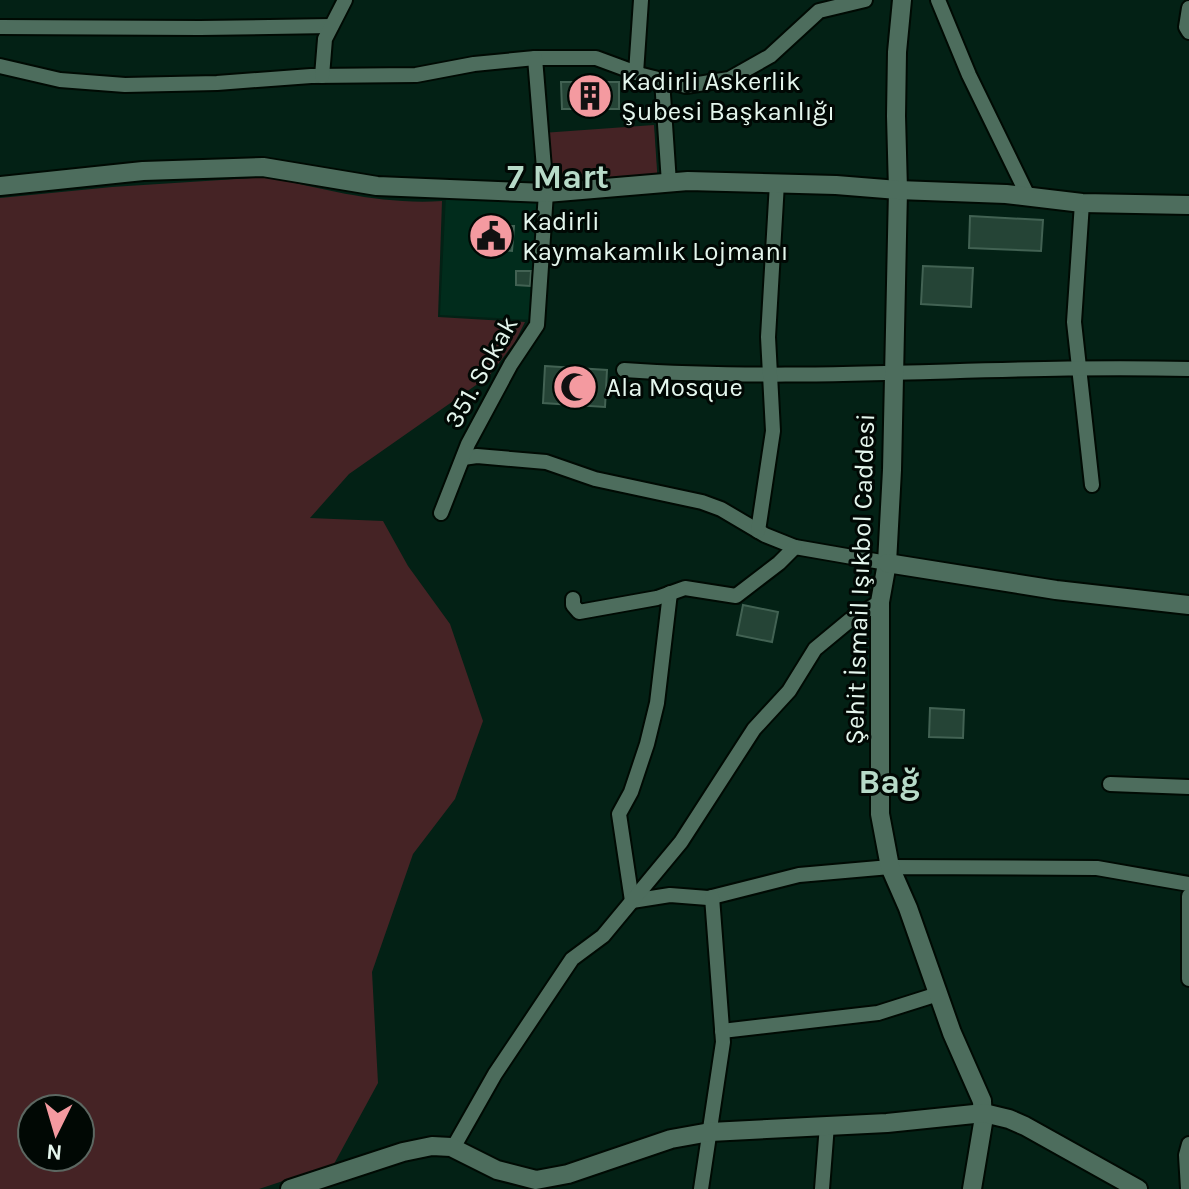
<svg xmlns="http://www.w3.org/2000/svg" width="1189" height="1189" font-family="Karla,sans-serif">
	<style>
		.built { fill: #012c1c }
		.green { fill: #452325; fill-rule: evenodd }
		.building { fill: #254436; stroke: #426253; stroke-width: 2 }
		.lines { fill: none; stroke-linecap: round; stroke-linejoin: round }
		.minor-casing { stroke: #000a03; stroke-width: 18 }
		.tertiary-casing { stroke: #000a03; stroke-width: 22 }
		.minor { stroke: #4d6d5d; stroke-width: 14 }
		.tertiary { stroke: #4d6d5d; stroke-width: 18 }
		.labels { text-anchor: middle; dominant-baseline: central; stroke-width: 6; stroke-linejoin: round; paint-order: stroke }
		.poi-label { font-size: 26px; fill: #e4f6ed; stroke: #010804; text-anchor: start }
		.street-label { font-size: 26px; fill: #e4f6ed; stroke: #010804 }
		.district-label { font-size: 34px; font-weight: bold; fill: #b7dac8; stroke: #010804 }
	</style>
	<rect width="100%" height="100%" fill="#032115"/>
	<!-- built -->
	<path class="built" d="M446,195L539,200L533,320L440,315Z"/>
	<!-- green -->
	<g class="green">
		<path d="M654,125L658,185L546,193L542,133Z"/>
		<path d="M269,177C326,190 383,205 442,201L438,317L525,322L515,342L489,376L349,474L310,518L383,521L408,566L450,624L483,721L455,799L413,854L372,972L378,1083L334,1164L259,1189H0V198L112,187ZM80,1109V1157H32V1109Z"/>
	</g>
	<!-- building -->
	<g class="building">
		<path d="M561,82H619V109H562Z"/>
		<path d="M970,216L1043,220L1041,251L969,248Z"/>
		<path d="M499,226H514L512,251L504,250V253L485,252L486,229L498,230Z"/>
		<path d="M923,266L973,268L971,307L921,304Z"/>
		<path d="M516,271H531L530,286L516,285Z"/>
		<path d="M545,366L607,370L605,407L543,403Z"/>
		<path d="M743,605L778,612L772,642L737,635Z"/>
		<path d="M930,708L964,710L963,738L929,737Z"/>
	</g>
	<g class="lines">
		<!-- minor casing -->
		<g class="minor-casing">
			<g id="minor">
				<path d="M938,0L969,75L1028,196"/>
				<path d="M1189,8L1186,27L1189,32"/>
				<path d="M0,27L200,28L331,26"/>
				<path d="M0,66L60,80L125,85L217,83L311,76L416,75L474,64L535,58H596L642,75L686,86L729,79L770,56L819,11L865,0"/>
				<path d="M636,73L641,0"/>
				<path d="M322,76L325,39L345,0"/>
				<path d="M662,80L669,183"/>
				<path d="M1082,203L1074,322L1092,485"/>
				<path d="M624,370C812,383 1001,364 1189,369"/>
				<path d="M463,458L477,456L546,462L595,479L702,502L721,509L765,535L795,547L887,563"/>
				<path d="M441,513L468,444L511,364L537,325L546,193L535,58"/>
				<path d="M758,531L773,431L768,337L777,183"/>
				<path d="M670,593L657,703L647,744L631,792L619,814L632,901L670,895L708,898L799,875L890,867L1097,868L1189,884"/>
				<path d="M573,599V605L579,612L657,598L685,588L736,596L779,563L795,547"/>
				<path d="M1110,784L1189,787"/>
				<path d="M1189,896V979"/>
				<path d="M722,1031L878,1013L938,994"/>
				<path d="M453,1148L495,1074L572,959L603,936L681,842L754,729L789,691L815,649L850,620L880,602"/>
				<path d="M701,1189L723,1042L712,897"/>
				<path d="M822,1189L827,1125"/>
				<path d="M1188,1189L1186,1155L1189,1144"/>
			</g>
		</g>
		<!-- tertiary casing -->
		<g class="tertiary-casing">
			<g id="tertiary">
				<path d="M902,0L897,52L896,116L898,190L892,470L887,563L880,602V814L890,867L908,908L952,1033L982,1101L983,1123L972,1189"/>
				<path d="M0,186L143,171L263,167L377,186L546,193L688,181L836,185L898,190L1006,194L1082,203L1189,205"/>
				<path d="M887,563L1056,590L1189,605"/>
				<path d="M290,1189L403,1152L432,1146L451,1147L497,1170L536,1180L568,1174L671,1139L710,1132L887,1123L984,1113L1009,1119L1025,1126L1138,1189"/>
			</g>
		</g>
		<!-- minor -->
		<use href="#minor" class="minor"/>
		<!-- tertiary -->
		<use href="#tertiary" class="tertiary"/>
	</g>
	<!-- icons -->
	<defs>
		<g id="building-disc" transform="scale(2.3)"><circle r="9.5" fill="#f49aa0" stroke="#010804"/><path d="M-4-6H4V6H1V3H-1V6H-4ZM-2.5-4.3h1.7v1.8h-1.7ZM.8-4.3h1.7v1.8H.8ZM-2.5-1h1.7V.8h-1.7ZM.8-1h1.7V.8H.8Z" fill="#111"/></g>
		<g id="civic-disc" transform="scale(2.3)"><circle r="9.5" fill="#f49aa0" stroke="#010804"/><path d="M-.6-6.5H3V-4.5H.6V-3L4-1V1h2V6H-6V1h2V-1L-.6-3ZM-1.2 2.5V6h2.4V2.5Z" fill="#111"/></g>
		<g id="mosque-disc" transform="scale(2.3)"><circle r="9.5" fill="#f49aa0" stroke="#010804"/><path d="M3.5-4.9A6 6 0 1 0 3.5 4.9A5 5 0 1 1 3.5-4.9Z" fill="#111"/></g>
	</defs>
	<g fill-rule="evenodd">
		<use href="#building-disc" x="590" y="96"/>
		<use href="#civic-disc" x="491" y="236"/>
		<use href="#mosque-disc" x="575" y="387"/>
	</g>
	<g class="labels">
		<!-- poi labels -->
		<g class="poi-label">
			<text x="621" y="81">Kadirli Askerlik<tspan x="621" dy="30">Şubesi Başkanlığı</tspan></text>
			<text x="522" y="221">Kadirli<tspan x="522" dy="30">Kaymakamlık Lojmanı</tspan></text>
			<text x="606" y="387">Ala Mosque</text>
		</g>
		<!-- street labels -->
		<g class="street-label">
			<text transform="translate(481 372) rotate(-61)">351. Sokak</text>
			<text transform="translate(860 579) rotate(-88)">Şehit İsmail Işıkbol Caddesi</text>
		</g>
		<!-- district labels -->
		<g class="district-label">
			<text x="558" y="177">7 Mart</text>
			<text x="889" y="782">Bağ</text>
		</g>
	</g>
	<!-- north arrow -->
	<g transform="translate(56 1133) rotate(185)"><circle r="38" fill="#010804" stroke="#5c6761" stroke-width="2"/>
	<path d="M0-6L14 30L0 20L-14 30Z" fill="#f49aa0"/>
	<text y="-12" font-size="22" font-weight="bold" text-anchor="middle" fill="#e4f6ed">N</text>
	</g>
</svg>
